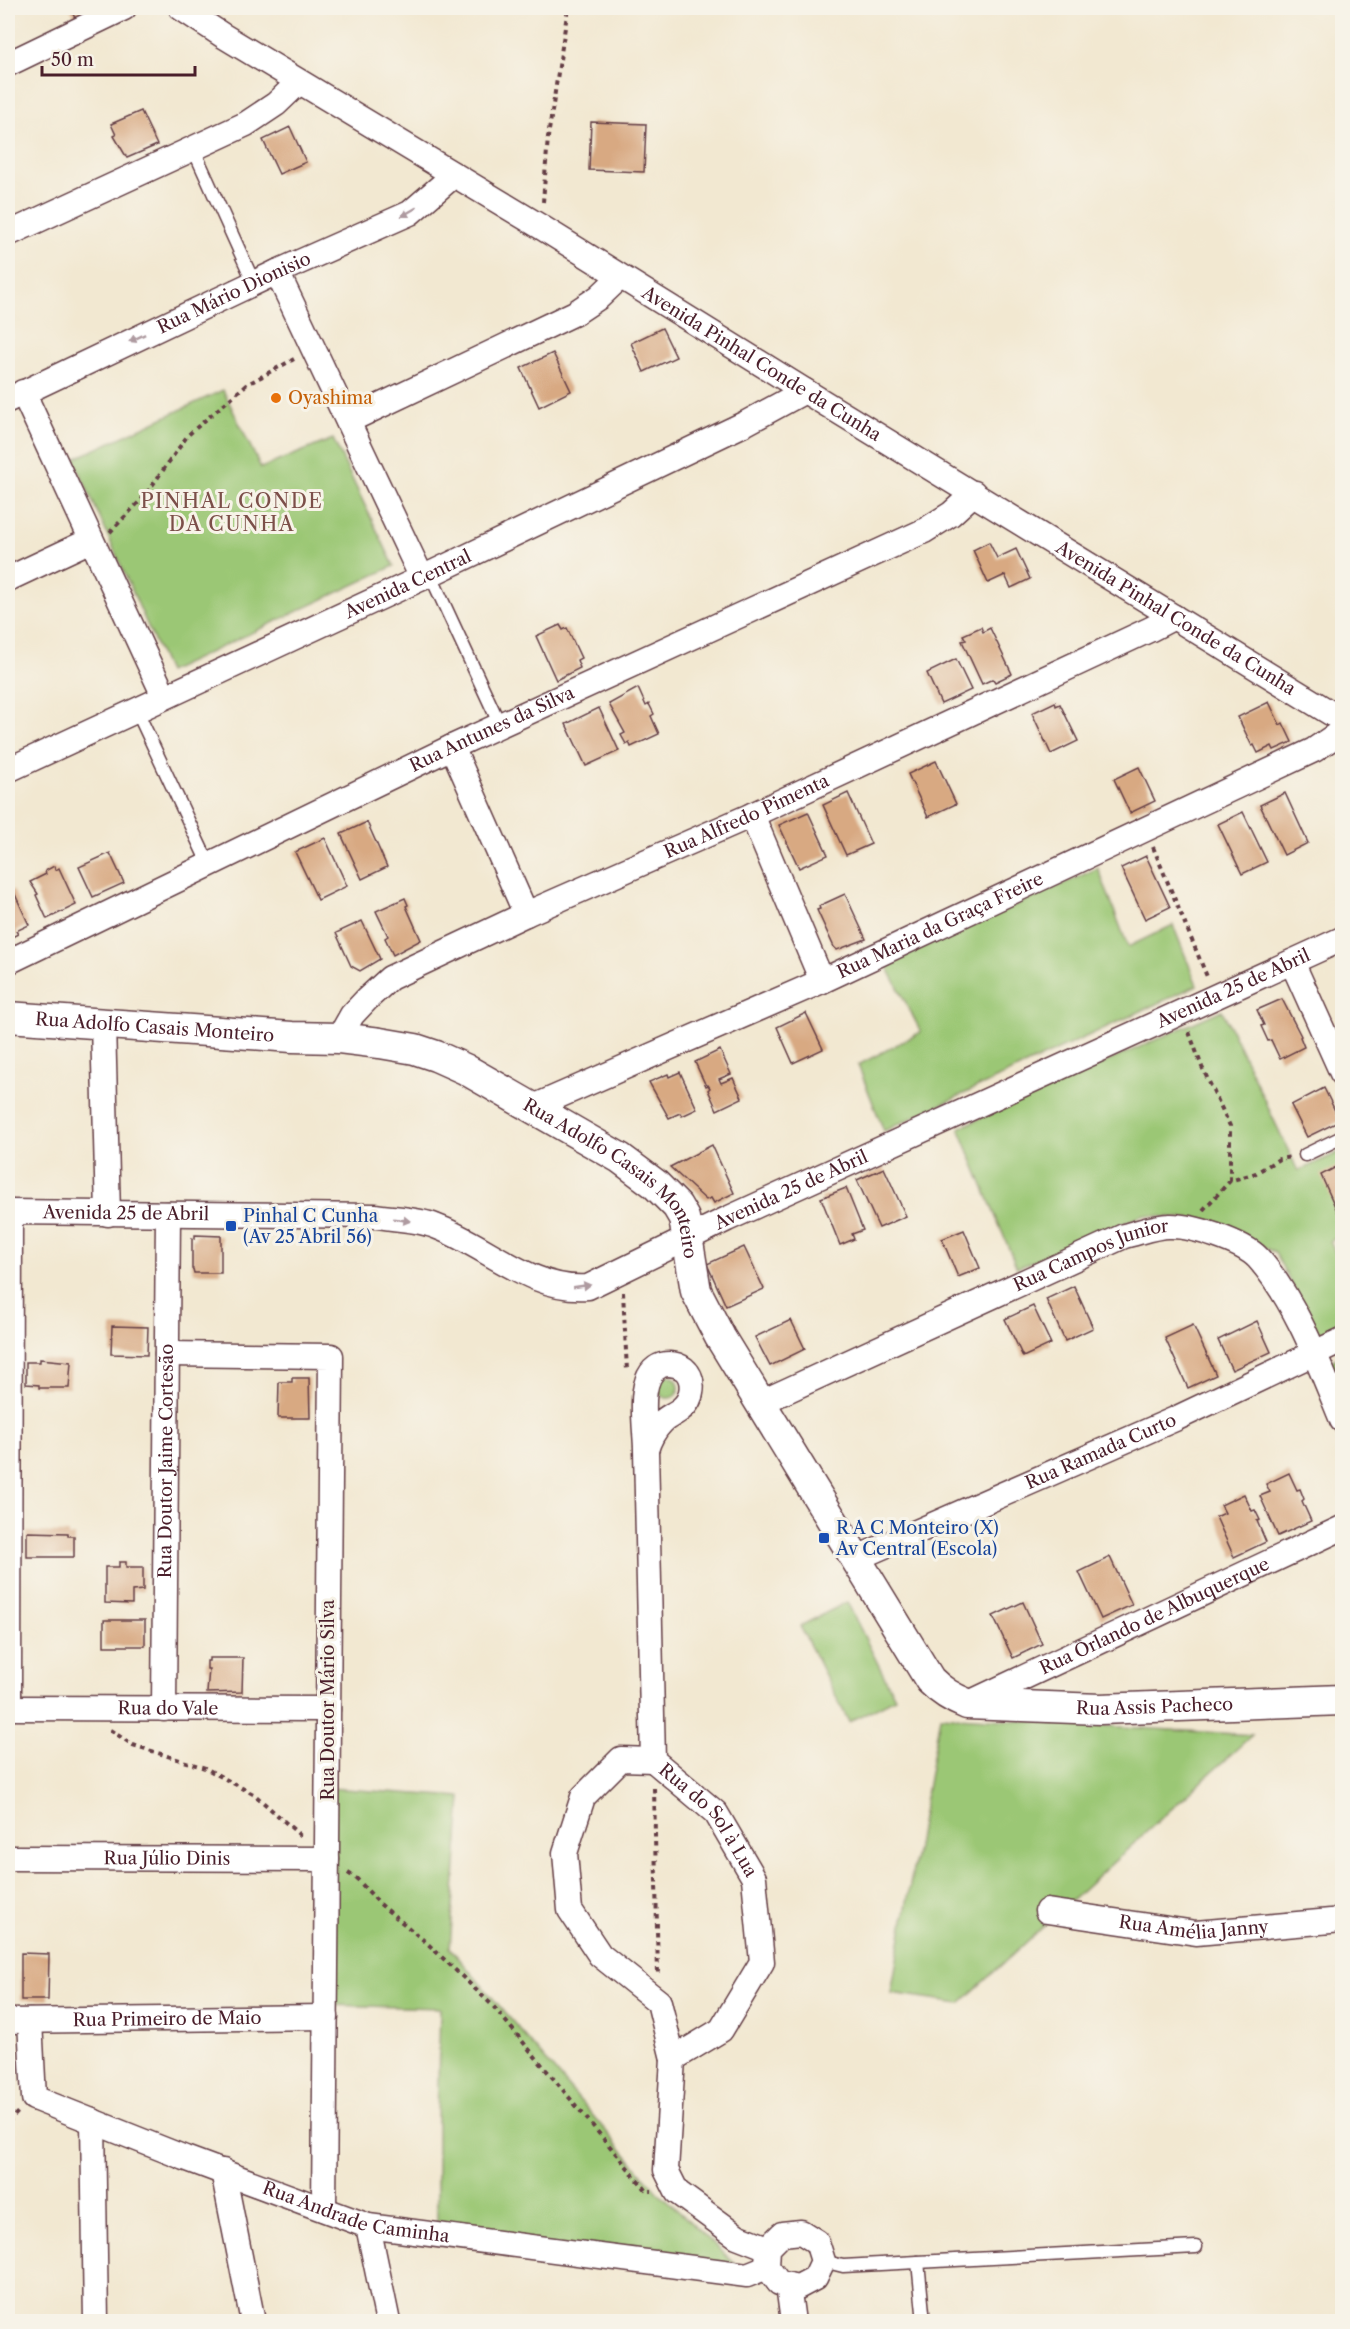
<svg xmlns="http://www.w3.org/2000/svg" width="1350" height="2329" font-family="'Libre Caslon Text',serif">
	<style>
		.green { fill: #9bc774; stroke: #727350; stroke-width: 1.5 }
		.building { fill: #d8a982 }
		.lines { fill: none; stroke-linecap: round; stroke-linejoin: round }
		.service-casing { stroke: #633d44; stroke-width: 15 }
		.minor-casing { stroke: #633d44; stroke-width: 27 }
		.tertiary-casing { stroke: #633d44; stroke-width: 33 }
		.path { stroke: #633d44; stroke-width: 4; stroke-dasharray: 4.5 4.5; stroke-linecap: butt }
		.service { stroke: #fff; stroke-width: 12 }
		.minor { stroke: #fff; stroke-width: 24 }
		.tertiary { stroke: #fff; stroke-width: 30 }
		.oneway { fill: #ae9aa0 }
		.food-dot { fill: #e8710a; stroke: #f7f3e8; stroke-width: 2 }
		.transit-dot { fill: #1a4fb4; stroke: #f7f3e8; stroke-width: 2 }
		.labels { text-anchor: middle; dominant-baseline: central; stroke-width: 6; stroke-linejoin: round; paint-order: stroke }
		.street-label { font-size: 18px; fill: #4a1f2b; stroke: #f7f3e8 }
		.food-label { font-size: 18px; fill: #c56008; stroke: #f7f3e8; text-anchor: start }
		.transit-label { font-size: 18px; fill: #164399; stroke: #f7f3e8; text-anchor: start }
		.neighbourhood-label { font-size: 20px; letter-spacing: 1.5px; fill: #7c4f49; stroke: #f7f3e8 }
	</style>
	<rect width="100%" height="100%" fill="#f7f3e8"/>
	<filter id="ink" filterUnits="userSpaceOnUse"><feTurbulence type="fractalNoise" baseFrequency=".0167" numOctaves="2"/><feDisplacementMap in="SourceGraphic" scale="12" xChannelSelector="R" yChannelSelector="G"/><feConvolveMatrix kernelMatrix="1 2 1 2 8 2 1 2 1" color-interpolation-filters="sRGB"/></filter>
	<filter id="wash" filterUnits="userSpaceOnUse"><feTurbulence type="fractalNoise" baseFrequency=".008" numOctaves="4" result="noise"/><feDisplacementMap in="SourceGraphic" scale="24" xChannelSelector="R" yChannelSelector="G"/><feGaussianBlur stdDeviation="1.35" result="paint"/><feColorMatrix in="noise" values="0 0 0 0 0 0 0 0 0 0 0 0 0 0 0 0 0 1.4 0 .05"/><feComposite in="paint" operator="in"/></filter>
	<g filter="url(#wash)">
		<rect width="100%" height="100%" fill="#f2e8d1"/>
		<!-- green -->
		<g class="green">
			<path d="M223,390L261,468L333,439L394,566L168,672L74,459Z"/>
			<path d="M1098,868L1128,947L1173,925L1197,985L884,1131L858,1065L921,1032L886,964Z"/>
			<path d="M1222,1010L1298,1171L1342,1151V1235L1330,1241L1342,1267V1323L1318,1335L1275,1253L1216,1221L1143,1215L1017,1268L959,1128Z"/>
			<path d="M1342,1356V1397L1327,1363Z"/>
			<circle cx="668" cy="1387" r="11"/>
			<path d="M847,1602L895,1698L849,1722L800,1626Z"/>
			<path d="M940,1716L1252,1735L960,2003L891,1993Z"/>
			<path d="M328,1788L461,1797L450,1948L657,2191L747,2275L437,2235V2120L440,2008L326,2005Z"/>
		</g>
		<g id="blocks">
			<!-- building -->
			<g class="building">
				<path d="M70,8H96L75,18Z"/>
				<path d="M141,111L157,145L127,158L114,136L116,135L111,124Z"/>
				<path d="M591,122L646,124L644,172L589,170Z"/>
				<path d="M290,127L306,162L279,174L263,140Z"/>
				<path d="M662,328L676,357L644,372L631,343Z"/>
				<path d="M553,353L571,391L539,407L521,368Z"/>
				<path d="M989,542L997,558L1016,549L1030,579L1011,588L1005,575L988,583L973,550Z"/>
				<path d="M560,625L563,630L567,628L581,658L577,660L580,668L556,680L536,636Z"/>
				<path d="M981,627L983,632L990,628L1012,674L995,682L993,679L982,684L962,641L966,640L963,635Z"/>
				<path d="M956,659L971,690L941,704L927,673Z"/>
				<path d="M638,688L646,706L649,704L654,714L651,716L659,734L631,747L629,742L626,744L621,735L625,733L609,704Z"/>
				<path d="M1055,702L1056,706L1060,704L1078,741L1051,754L1032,713Z"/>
				<path d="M1269,702L1280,725L1283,723L1292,742L1274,750L1272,746L1258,753L1254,745L1252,746L1238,717Z"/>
				<path d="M599,708L619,751L586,766L566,724Z"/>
				<path d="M936,761L956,804L928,817L908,774Z"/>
				<path d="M1139,767L1155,801L1130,813L1114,779Z"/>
				<path d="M848,793L871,844L846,855L823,805Z"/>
				<path d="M1285,793L1308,843L1284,855L1260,805Z"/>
				<path d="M808,812L828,855L799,868L779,825Z"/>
				<path d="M1243,812L1267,862L1242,874L1218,824Z"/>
				<path d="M367,822L387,867L362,879L341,834Z"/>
				<path d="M325,838L347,886L318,900L295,852Z"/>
				<path d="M110,853L124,883L93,897L79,867Z"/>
				<path d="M1146,856L1170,907L1145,919L1121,868Z"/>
				<path d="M54,866L56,870L59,868L76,905L47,919L36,895L38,894L30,882L46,874L45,871Z"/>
				<path d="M13,890L29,925L16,931L18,934L8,939V892Z"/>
				<path d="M845,894L866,939L837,950L834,947L817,910L820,909L819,906Z"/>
				<path d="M405,898L408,905L406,906L421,940L393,955L385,938L388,936L376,911Z"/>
				<path d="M362,921L380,959L360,971L351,966L336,933Z"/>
				<path d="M1282,999L1301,1036L1300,1037L1304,1047L1280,1059L1271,1040L1268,1041L1261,1026L1264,1025L1257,1010Z"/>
				<path d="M806,1013L823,1049L793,1063L777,1027Z"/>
				<path d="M720,1050L731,1074L719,1079L721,1083L733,1078L742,1098L717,1110L708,1090L710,1088L708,1085L706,1086L695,1062Z"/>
				<path d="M680,1072L697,1109L682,1116L680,1113L669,1118L649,1082L668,1074L669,1077Z"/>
				<path d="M1324,1088L1340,1121L1307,1137L1291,1105Z"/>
				<path d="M712,1145L734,1193L714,1203L711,1198L706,1200L670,1167Z"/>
				<path d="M1342,1164V1222L1321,1175Z"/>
				<path d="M884,1168L906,1216L879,1228L857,1180Z"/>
				<path d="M846,1188L863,1230L852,1234L854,1239L840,1245L821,1198Z"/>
				<path d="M964,1230L980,1268L958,1277L942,1239Z"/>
				<path d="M195,1235L221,1236V1273H194L193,1269H192V1238L195,1239Z"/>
				<path d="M744,1247L764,1289L726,1306L707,1264Z"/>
				<path d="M1074,1286L1093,1328L1065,1341L1046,1299Z"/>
				<path d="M1033,1306L1051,1344L1023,1357L1005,1319Z"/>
				<path d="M791,1320L805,1349L770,1366L755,1337Z"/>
				<path d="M1257,1321L1271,1352L1232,1370L1218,1340Z"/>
				<path d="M1193,1325L1216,1375L1188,1388L1165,1338Z"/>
				<path d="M112,1326L148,1327L147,1355L111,1354Z"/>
				<path d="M40,1359L71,1362L69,1388H39V1385L26,1384V1362H40Z"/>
				<path d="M292,1378H309L310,1418H278L279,1382H292Z"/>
				<path d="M1289,1473L1297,1490L1300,1489L1304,1499L1302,1501L1311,1521L1278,1536L1260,1496L1270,1492L1266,1484Z"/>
				<path d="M1244,1494L1252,1511L1255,1510L1260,1520L1257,1521L1266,1542L1234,1557L1216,1517L1225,1513L1221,1505Z"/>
				<path d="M27,1532L68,1533V1536H74V1557H27Z"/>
				<path d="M1110,1557L1132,1605L1101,1619L1079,1572Z"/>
				<path d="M119,1562H126V1567H143V1590L132,1591V1604L105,1603V1567H119Z"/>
				<path d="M1023,1602L1042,1644L1013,1658L993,1616Z"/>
				<rect x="104" y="1620" width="41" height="26"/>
				<path d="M209,1658H243L242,1692L207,1693L209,1669H207V1661H209Z"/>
				<path d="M21,1953L49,1954L48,2000H21Z"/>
			</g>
		</g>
	</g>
	<g filter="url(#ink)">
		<use href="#blocks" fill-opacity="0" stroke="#633d44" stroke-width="1.5"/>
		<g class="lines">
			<!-- service casing -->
			<g class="service-casing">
				<g id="service">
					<path d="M193,148L254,283"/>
					<path d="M430,574L500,725"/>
					<path d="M136,709L209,865"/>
					<path d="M1305,1155L1342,1137"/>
					<path d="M823,2261L843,2266L1196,2247"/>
					<path d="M918,2262L924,2322"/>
				</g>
			</g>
			<!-- minor casing -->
			<g class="minor-casing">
				<g id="minor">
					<path id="s1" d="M181,8L222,35L541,227L805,391L1342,720"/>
					<path d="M8,64L124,8"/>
					<path d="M8,234L246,124L276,104L299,82"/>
					<path d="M277,272L422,578"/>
					<path d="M23,392L164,696"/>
					<path id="s2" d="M8,400L277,272L410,213L454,175"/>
					<path d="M348,421L575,313L599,297L620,277"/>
					<path d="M8,579L91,540"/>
					<path d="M452,747L526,914"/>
					<path id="s3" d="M8,770L422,578L746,423L805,391"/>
					<path d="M752,815L822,981"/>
					<path id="s4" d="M8,962L452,747L924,531L951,514L974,493"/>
					<path d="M1292,962L1342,1073"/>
					<path d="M103,1024L108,1214"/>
					<path id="s5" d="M339,1038L352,1015L367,999L390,978L526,914L752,815L1151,629L1174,617"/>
					<path id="s6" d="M531,1108L822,981L1314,750L1342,731"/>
					<path id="s7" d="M8,1212L376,1216C395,1219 418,1219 435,1226C485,1244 532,1292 588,1287L727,1219L1342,939"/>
					<path d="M167,1354L331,1356L324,2209"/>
					<path id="s8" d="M760,1403L1124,1236C1138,1233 1154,1226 1169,1226C1191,1225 1243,1242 1258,1258C1297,1302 1320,1367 1342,1420"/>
					<path id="s9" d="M646,1450C646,1427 635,1374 662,1365C670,1363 677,1364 684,1369C696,1379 693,1400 681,1409C675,1414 667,1417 662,1422C654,1430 649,1440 646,1450L653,1760L716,1813L754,1878L762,1962L721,2030L673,2059"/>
					<path id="s10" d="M857,1558L1175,1419L1342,1340"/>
					<path id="s11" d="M967,1704L1342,1528"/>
					<path id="s12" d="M8,1708L328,1709"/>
					<path d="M9,1708L10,1212"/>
					<path id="s13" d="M164,1709L168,1214"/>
					<path d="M653,1760L621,1759L583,1797L565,1853L570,1910L600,1955L659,2002L673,2059L666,2170L677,2192L737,2236L768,2248"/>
					<path id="s14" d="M8,1858L327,1859"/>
					<path id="s15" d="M1047,1911L1196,1933L1342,1920"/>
					<path id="s16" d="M8,2021L326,2017"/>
					<path id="s17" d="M30,2021L34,2098L185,2158L368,2226L747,2275L767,2267"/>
					<path d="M93,2121L96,2322"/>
					<path d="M223,2171L253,2322"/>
					<path d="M368,2226L388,2322"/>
					<path d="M801,2232L817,2242L823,2261L815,2278L798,2287L779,2283L767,2267L768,2248L782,2234Z"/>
					<path d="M788,2285L793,2322"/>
				</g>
			</g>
			<!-- tertiary casing -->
			<g class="tertiary-casing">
				<g id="tertiary">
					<path id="s18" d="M8,1017L292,1037L339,1038L380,1043L415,1049L436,1056L465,1069L620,1158L655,1184L677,1206L684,1218L696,1291L720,1337L930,1680C942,1692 952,1698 967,1704L1100,1709L1342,1700"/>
				</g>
			</g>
			<!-- path -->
			<g class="path">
				<path d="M543,202L548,137L568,8"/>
				<path d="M110,532L144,497L188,435L246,385L294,359"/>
				<path d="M1153,847L1208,979"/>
				<path d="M1189,1032L1202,1067L1230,1126V1181"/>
				<path d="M1203,1210L1230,1181L1256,1173L1279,1159L1292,1157"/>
				<path d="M623,1292L627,1371"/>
				<path d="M110,1730L133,1745L205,1768L255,1795L302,1837"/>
				<path d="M654,1788L658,1975"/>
				<path d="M348,1873L357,1879L380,1904L427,1943L493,2006L647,2191H652"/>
				<path d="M8,2122L18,2112"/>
			</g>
			<!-- service -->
			<use href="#service" class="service"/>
			<!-- minor -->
			<use href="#minor" class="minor"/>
			<!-- tertiary -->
			<use href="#tertiary" class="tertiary"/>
		</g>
		<!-- one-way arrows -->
		<defs><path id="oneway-solid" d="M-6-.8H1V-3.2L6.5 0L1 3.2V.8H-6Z" transform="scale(1.5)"/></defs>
		<g class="oneway">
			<use href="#oneway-solid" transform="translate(409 212) rotate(150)"/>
			<use href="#oneway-solid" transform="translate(137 338) rotate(155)"/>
			<use href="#oneway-solid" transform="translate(402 1220) rotate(9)"/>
			<use href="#oneway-solid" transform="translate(582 1286) rotate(-8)"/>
		</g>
	</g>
	<!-- markers -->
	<circle class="food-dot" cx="276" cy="398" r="6"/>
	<g class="transit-dot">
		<rect x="225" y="1220" width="12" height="12" rx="3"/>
		<rect x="818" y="1532" width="12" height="12" rx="3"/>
	</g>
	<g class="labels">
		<!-- street labels -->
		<g class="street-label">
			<text stroke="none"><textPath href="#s2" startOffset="250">Rua Mário Dionisio</textPath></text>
			<text stroke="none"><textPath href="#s1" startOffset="681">Avenida Pinhal Conde da Cunha</textPath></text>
			<text stroke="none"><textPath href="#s3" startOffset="441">Avenida Central</textPath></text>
			<text stroke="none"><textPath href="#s1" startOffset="1167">Avenida Pinhal Conde da Cunha</textPath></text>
			<text stroke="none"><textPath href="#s4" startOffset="537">Rua Antunes da Silva</textPath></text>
			<text stroke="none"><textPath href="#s5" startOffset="471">Rua Alfredo Pimenta</textPath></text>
			<text stroke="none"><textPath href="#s6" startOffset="448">Rua Maria da Graça Freire</textPath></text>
			<text stroke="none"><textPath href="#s7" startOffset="1306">Avenida 25 de Abril</textPath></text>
			<text stroke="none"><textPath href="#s18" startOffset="147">Rua Adolfo Casais Monteiro</textPath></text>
			<text stroke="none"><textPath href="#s18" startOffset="651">Rua Adolfo Casais Monteiro</textPath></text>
			<text stroke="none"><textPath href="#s7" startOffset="820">Avenida 25 de Abril</textPath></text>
			<text stroke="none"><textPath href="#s7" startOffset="118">Avenida 25 de Abril</textPath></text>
			<text stroke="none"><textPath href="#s8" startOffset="363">Rua Campos Junior</textPath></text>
			<text stroke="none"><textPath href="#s10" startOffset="266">Rua Ramada Curto</textPath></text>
			<text stroke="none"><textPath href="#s13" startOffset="248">Rua Doutor Jaime Cortesão</textPath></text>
			<text stroke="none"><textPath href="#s11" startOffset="207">Rua Orlando de Albuquerque</textPath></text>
			<text transform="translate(328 1700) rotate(-90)">Rua Doutor Mário Silva</text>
			<text stroke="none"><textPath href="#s18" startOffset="1490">Rua Assis Pacheco</textPath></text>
			<text stroke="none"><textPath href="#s12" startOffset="160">Rua do Vale</textPath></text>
			<text stroke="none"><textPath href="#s9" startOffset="609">Rua do Sol à Lua</textPath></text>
			<text stroke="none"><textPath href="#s14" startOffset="159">Rua Júlio Dinis</textPath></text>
			<text stroke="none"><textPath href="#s15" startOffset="148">Rua Amélia Janny</textPath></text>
			<text stroke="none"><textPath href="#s16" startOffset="159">Rua Primeiro de Maio</textPath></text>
			<text stroke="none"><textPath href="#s17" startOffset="420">Rua Andrade Caminha</textPath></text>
		</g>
		<!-- food labels -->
		<g class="food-label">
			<text x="288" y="398">Oyashima</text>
		</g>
		<!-- transit labels -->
		<g class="transit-label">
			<text x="243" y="1216">Pinhal C Cunha<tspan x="243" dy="21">(Av 25 Abril 56)</tspan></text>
			<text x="836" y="1528">R A C Monteiro (X)<tspan x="836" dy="21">Av Central (Escola)</tspan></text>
		</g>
		<!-- neighbourhood labels -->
		<g class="neighbourhood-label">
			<text x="232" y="501">PINHAL CONDE<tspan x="232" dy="23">DA CUNHA</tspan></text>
		</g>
	</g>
	<!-- margin -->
	<rect width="1350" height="2329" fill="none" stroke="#f7f3e8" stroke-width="30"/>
	<!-- scale -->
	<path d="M42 66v9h153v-9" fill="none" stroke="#4a1f2b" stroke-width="3"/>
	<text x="51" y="66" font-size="18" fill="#4a1f2b" stroke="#f7f3e8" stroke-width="4.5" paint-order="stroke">50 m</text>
</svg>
